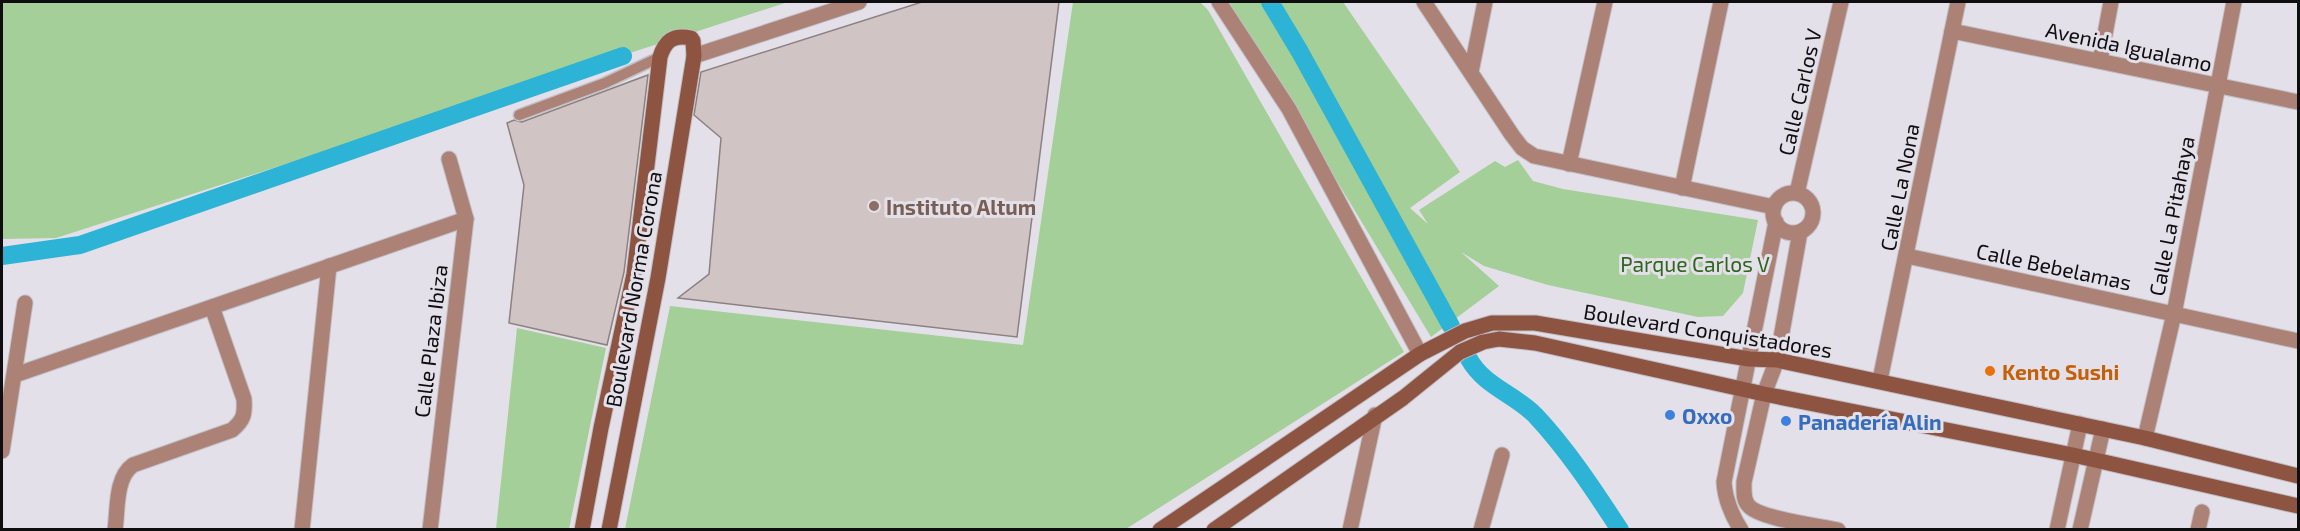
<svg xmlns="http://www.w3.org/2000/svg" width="2300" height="531" font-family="'Exo 2',sans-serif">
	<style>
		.green { fill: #a5cf98 }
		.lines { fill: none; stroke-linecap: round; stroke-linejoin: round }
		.canal { stroke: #2cb3d5; stroke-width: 18 }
		.building { fill: #d0c5c4; stroke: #8b8180; stroke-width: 1.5 }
		.lane-casing { stroke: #c1bec6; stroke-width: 13 }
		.street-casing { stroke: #c1bec6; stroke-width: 17 }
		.secondary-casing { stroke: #c1bec6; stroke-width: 17 }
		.lane { stroke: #ab8275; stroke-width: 10 }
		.street { stroke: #ab8275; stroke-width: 15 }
		.secondary { stroke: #8d5441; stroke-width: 15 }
		.education-dot { fill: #8d6e63; stroke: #e3e0e9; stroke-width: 2 }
		.food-dot { fill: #e8710a; stroke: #e3e0e9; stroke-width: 2 }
		.shop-dot { fill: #3f7fe0; stroke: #e3e0e9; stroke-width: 2 }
		.labels { text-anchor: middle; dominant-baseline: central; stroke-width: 6; stroke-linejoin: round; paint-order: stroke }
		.street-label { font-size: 21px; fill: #0e0d10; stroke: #e3e0e9 }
		.education-label { font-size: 21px; font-weight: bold; fill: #785e54; stroke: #e3e0e9; text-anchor: start }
		.park-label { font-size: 21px; fill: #2f651c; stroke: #e3e0e9 }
		.food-label { font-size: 21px; font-weight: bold; fill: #c56008; stroke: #e3e0e9; text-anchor: start }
		.shop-label { font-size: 21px; font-weight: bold; fill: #366cbe; stroke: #e3e0e9; text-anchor: start }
	</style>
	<rect width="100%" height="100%" fill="#e3e0e9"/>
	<!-- green -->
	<g class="green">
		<path d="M2,2H788L56,238L2,239Z"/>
		<path d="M1073,2H1200L1208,10L1404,352L1126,529H625L670,306L1023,345Z"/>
		<path d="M1229,2H1343L1460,172L1410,208L1428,224L1419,210L1495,161L1505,167L1518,160L1533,181L1563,189L1758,220L1743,293L1723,316L1698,317L1548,285L1484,266L1461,252L1499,286L1431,337Z"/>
		<path d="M517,328L606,348L569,529H496Z"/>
	</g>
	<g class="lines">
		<!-- canal -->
		<g class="canal">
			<path d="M1270,2L1300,52L1451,326"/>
			<path d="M2,256L80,245L623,56"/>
			<path d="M1469,359C1484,386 1514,394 1535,415C1567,449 1594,490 1620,530"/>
		</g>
	</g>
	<!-- building -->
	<g class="building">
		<path d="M922,2H1059L1017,337L678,298L709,274L721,138L694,115L701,72Z"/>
		<path d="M648,75L624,272L607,345L509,323L524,185L507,123L514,120L522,122Z"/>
	</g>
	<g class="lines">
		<!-- lane casing -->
		<g class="lane-casing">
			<path id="lane" d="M519,115L605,83L660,57"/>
		</g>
		<!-- street casing -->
		<g class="street-casing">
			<g id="street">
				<path d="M1219,2L1289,109L1420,354"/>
				<path d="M1424,2L1512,135L1522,148L1534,156L1774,207"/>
				<path d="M1952,31L2298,102"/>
				<path d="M694,56L859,2"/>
				<path d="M2100,61L2111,2"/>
				<path d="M1471,72L1485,2"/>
				<path d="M1569,164L1605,2"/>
				<path d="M1682,188L1721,2"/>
				<path d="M1797,193L1841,2"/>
				<circle cx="1793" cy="213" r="20"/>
				<path d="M1800,232L1777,360L1764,394L1744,482C1744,490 1743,499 1748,505C1758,519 1820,526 1838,530"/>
				<path d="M1907,256L2298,341"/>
				<path d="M15,375L466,219"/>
				<path d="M1880,380L1958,2"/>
				<path d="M2145,438L2174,314L2234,2"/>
				<path d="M2,451L25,303"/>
				<path d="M115,530C118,509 115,478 133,465L232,430C244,420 245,414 244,399L212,307"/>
				<path d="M302,530L329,266"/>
				<path d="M430,530L466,219L449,159"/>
				<path d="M1350,530L1375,415"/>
				<path d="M1481,530L1502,455"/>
				<path d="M1741,530C1731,514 1725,500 1724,482L1776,222"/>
				<path d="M2057,530L2080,424"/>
				<path d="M2080,530L2103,429"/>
				<path d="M2198,530L2202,512"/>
			</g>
		</g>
		<!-- secondary casing -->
		<g class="secondary-casing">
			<g id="secondary">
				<path d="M582,530L601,428L634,274L660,57C665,41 673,34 691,38L693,41L694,56L658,278L609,530"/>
				<path d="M1160,530L1420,354L1465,331L1492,323H1535L1749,359L1777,360L2145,438L2298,476"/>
				<path d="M1214,530L1403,398L1460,352L1483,342L1499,339L1535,343L1764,394L2073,455L2298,506"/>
			</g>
		</g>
		<!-- lane -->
		<use href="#lane" class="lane"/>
		<!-- street -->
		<use href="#street" class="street"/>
		<!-- secondary -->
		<use href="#secondary" class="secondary"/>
	</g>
	<!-- markers -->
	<circle class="education-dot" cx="874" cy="206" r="6"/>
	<circle class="food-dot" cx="1990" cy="371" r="6"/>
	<g class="shop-dot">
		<circle cx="1670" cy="415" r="6"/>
		<circle cx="1786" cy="421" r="6"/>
	</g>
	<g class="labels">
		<!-- street labels -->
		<g class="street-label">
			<text transform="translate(2129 46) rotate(12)">Avenida Igualamo</text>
			<text transform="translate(1799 92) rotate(-77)">Calle Carlos V</text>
			<text transform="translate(1899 187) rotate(-79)">Calle La Nona</text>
			<text transform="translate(2171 216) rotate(-79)">Calle La Pitahaya</text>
			<text transform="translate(2054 266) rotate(12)">Calle Bebelamas</text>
			<text transform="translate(633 289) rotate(-80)">Boulevard Norma Corona</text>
			<text transform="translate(1708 330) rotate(9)">Boulevard Conquistadores</text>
			<text transform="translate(430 341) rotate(-83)">Calle Plaza Ibiza</text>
		</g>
		<!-- education labels -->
		<g class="education-label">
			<text x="886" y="206">Instituto Altum</text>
		</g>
		<!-- park labels -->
		<g class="park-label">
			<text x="1695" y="263">Parque Carlos V</text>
		</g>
		<!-- food labels -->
		<g class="food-label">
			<text x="2002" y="371">Kento Sushi</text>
		</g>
		<!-- shop labels -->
		<g class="shop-label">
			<text x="1682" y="415">Oxxo</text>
			<text x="1798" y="421">Panadería Alin</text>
		</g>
	</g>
	<!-- border -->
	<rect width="2300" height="531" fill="none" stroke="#0e0d10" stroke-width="6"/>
</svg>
